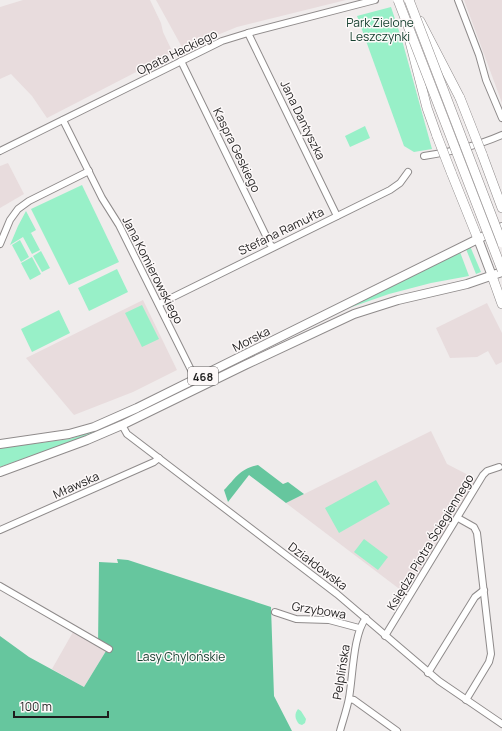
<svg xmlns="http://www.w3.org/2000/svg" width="502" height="731" font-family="Manrope,sans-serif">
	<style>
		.built { fill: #e8dcdd }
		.green { fill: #98f0c8 }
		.forest { fill: #66c69e }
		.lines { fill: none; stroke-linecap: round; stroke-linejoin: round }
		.minor-casing { stroke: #8f8b8b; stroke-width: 8 }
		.major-casing { stroke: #8f8b8b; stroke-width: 10 }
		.highway-casing { stroke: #8f8b8b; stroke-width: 10 }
		.minor { stroke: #fff; stroke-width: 6 }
		.major { stroke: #fff; stroke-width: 8 }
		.highway { stroke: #fff; stroke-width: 9 }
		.highway-bridge-casing { stroke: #8f8b8b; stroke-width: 10; stroke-linecap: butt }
		.highway-bridge { stroke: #fff; stroke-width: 9 }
		.labels { text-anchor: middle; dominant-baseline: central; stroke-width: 3; stroke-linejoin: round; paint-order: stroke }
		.shield { fill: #fdf9f9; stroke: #615f5f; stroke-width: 1 }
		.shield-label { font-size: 11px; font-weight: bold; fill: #1e1d1d }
		.park-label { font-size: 12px; fill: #184131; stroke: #fdf9f9 }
		.street-label { font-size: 12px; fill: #1e1d1d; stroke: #fdf9f9 }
	</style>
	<rect width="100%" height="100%" fill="#f0ecec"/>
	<!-- built -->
	<g class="built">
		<path d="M23,0H150L161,23L163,32L173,53L47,118L32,96L11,74L0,79V7Z"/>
		<path d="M156,0H346L237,27L183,49Z"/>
		<path d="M464,0H502V103Z"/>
		<path d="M8,163L24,194L0,208V166Z"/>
		<path d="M143,300L177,370L133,392L74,415L26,358Z"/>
		<path d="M487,303L502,333V362L496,365L488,351L477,357L450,358L436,328Z"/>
		<path d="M431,431L447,464L476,479L406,594L286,503Z"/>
		<path d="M73,632L106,651L84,687L52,669Z"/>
	</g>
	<!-- green -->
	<g class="green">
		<path d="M391,7L402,40L432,149L414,152L404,146L357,16Z"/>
		<path d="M365,126L370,138L350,147L345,136Z"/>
		<path d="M82,185L119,262L69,285L31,209Z"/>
		<path d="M26,211L36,230L29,234L31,233L40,250L32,254L23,237L10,245L18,226Z"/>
		<path d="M20,240L29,257L21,262L12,245Z"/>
		<path d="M470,246L481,272L476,274L466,249Z"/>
		<path d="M41,251L50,268L42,272L33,256Z"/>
		<path d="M460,252L469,276L431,283L389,294L346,309Z"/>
		<path d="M32,257L41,274L30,280L21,263Z"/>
		<path d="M117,269L128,292L89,311L78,288Z"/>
		<path d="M142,305L159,339L142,347L125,313Z"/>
		<path d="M59,310L70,333L32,352L21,329Z"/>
		<path d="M94,431L95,433L0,467V448L70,439Z"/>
		<path d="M376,480L390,504L339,533L325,508Z"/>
		<path d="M364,539L388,557L378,570L354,552Z"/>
		<path d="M298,709L301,711L306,719L305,723L302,725L299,724C295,719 294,714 298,709Z"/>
	</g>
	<!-- forest -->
	<g class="forest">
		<path d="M258,465L283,484L288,482L304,494L286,503L249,475L228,502L224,490C236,478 239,469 258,465Z"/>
		<path d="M117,559L128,560L271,607L274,696L292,731H0V636L29,657L84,687L106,651L98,646L99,562L118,563Z"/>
	</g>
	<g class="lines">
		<!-- minor casing -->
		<g class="minor-casing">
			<g id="minor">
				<path d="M458,0L479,55L486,80L502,118"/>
				<path d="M248,33L337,216"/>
				<path d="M181,61L270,244L273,247"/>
				<path d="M63,120L102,198L119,225L196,380"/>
				<path d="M0,151L222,41L248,33L375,0"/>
				<path d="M424,156C451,152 477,146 502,135"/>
				<path d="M0,244L10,220L18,209L29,201L89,171"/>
				<path d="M159,304L390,190L400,183L408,172"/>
				<path d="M122,425L127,434L131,437L337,594L439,681L502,724"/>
				<path d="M458,518L474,527L477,533L491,654L489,662L466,700"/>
				<path d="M0,530L154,462L159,458"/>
				<path d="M0,586L109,649"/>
				<path d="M275,612L296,619L329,620L359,628"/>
				<path d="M385,636L483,475L487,471L499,467"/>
				<path d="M428,673L475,597L484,590"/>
				<path d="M349,699L354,700L397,731"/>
				<path d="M340,731C343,720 347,709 349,698C353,676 353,634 366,618"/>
			</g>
		</g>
		<!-- major casing -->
		<g class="major-casing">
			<g id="major">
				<path d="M478,239L492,276"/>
				<path d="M0,444L69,434L94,427L137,408L502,227"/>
				<path d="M0,472L87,440L122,425L245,365L354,314L398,300L467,284L502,272"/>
			</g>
		</g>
		<!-- highway casing -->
		<g class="highway-casing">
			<g id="highway">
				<path d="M420,21L460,98"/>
				<path d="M409,38L427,108L437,136"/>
				<path d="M482,154L502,208"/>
				<path d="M451,172L478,239"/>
				<path d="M492,276L502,304"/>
			</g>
		</g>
		<!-- minor -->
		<use href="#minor" class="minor"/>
		<!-- major -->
		<use href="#major" class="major"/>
		<!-- highway -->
		<use href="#highway" class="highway"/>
		<!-- highway-bridge casing -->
		<g class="highway-bridge-casing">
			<g id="highway-bridge">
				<path d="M398,0L502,270"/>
				<path d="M409,0L502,243"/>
				<path d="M460,98L482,154"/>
				<path d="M437,136L451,172"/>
			</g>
		</g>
		<!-- highway-bridge -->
		<use href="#highway-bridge" class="highway-bridge"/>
	</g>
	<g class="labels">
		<!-- shield labels -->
		<rect class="shield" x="188" y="367" width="30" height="18" rx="3"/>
		<g class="shield-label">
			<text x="203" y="376">468</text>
		</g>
		<!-- park labels -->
		<g class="park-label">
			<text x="380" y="22">Park Zielone<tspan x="380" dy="14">Leszczynki</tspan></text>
			<text x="181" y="656">Lasy Chylońskie</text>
		</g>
		<!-- street labels -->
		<g class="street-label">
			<text transform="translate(177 52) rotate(-26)">Opata Hackiego</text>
			<text transform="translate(303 120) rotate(64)">Jana Dantyszka</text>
			<text transform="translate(237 150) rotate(64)">Kaspra Geskiego</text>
			<text transform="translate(281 231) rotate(-26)">Stefana Ramułta</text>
			<text transform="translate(153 270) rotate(63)">Jana Komierowskiego</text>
			<text transform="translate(251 339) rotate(-27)">Morska</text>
			<text transform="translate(76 485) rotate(-24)">Mławska</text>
			<text transform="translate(430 542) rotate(-59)">Księdza Piotra Ściegiennego</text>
			<text transform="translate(318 566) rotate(37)">Działdowska</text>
			<text transform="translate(319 610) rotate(9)">Grzybowa</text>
			<text transform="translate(341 672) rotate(-81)">Pelplińska</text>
		</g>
	</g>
	<!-- scale -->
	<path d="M14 711v6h94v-6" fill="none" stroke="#1e1d1d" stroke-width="2"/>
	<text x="20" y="711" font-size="12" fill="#1e1d1d" stroke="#fdf9f9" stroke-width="3" paint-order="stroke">100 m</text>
</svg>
